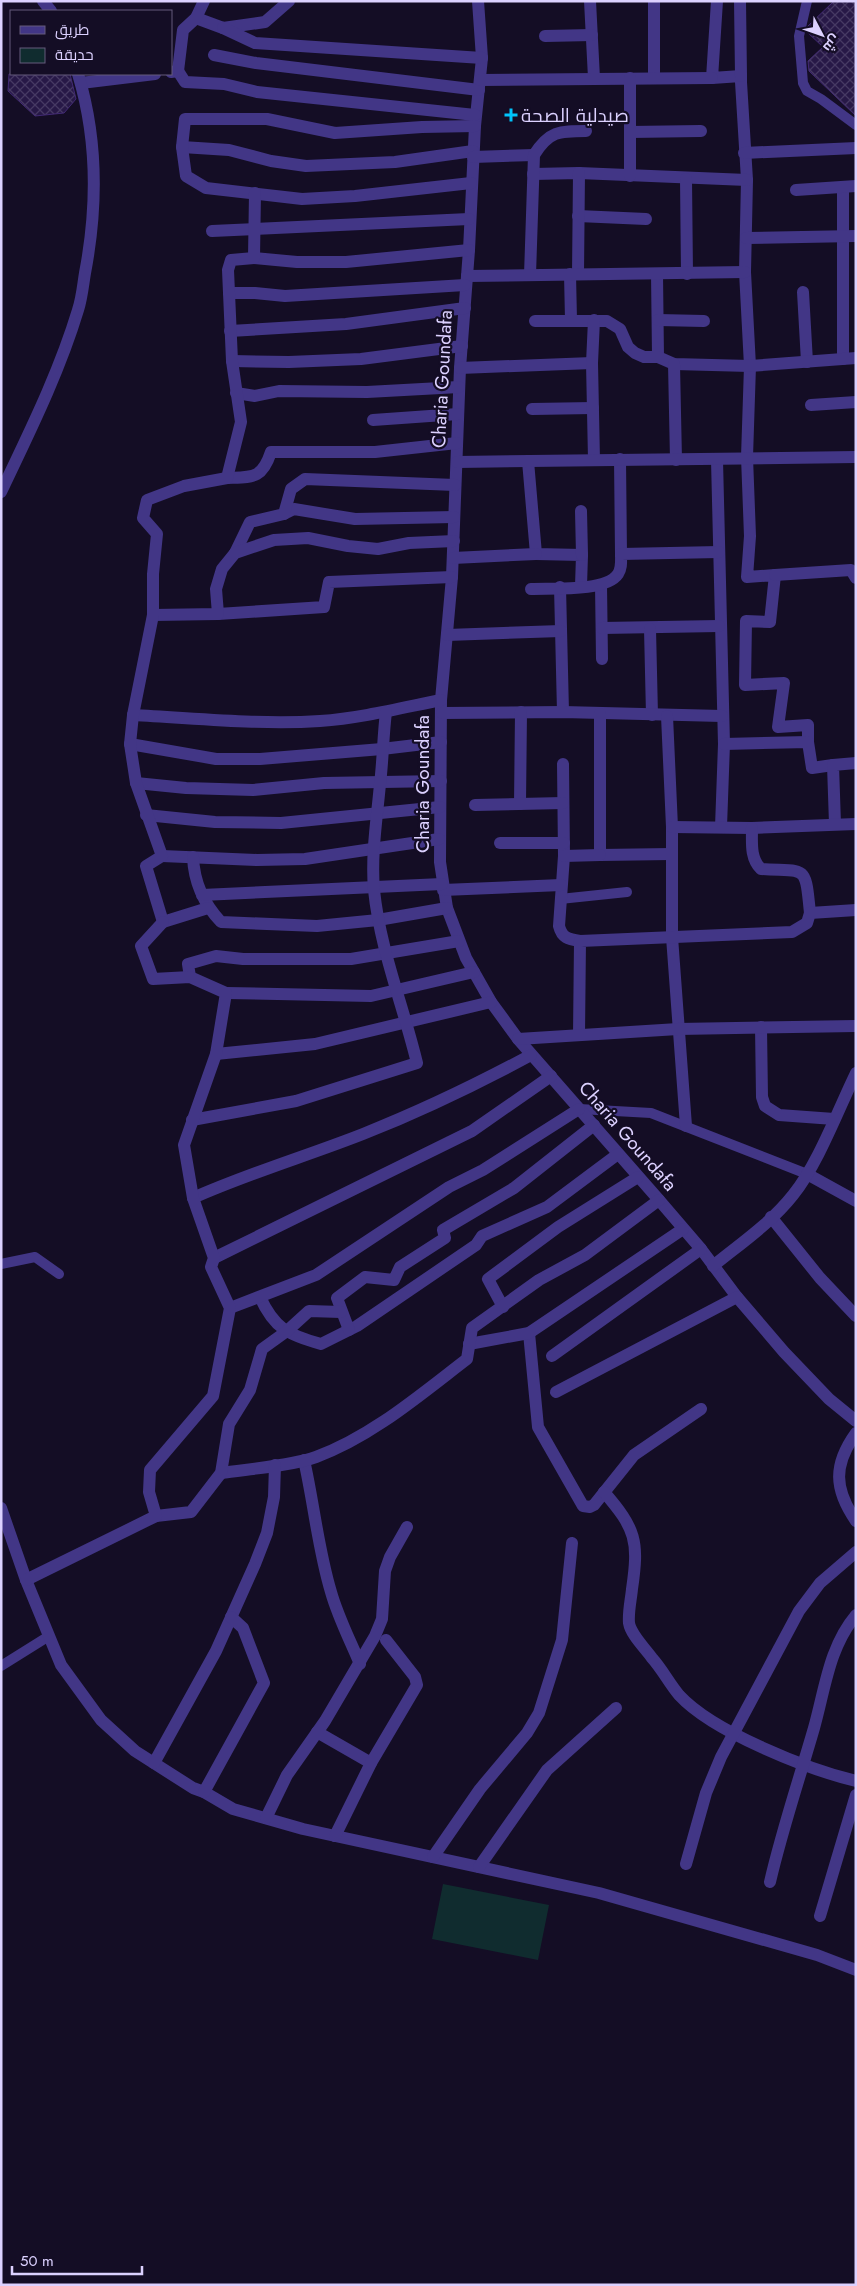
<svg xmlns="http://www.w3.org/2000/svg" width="857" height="2286" font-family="Jost,Cairo,sans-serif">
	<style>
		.green { fill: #102c2f }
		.building { fill: url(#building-cross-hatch); stroke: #412974 }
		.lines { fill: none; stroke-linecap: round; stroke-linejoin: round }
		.lane { stroke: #423686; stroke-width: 10 }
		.street { stroke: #423686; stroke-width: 12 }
		.poi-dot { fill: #00c4fc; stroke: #140d25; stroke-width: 2 }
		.labels { text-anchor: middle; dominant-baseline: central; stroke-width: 4.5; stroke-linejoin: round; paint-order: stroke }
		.poi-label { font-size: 19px; fill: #dcd1ff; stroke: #140d25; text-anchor: start }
		.street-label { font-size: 19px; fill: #dcd1ff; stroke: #140d25 }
	</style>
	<defs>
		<pattern id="building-cross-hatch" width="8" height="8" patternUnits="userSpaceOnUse" patternTransform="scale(1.25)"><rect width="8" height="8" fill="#271847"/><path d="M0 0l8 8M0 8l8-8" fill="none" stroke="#463963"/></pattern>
	</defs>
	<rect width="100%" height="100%" fill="#140d25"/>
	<!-- green -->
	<path class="green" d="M443,1884L549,1905L538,1960L432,1939Z"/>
	<!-- building -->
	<g class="building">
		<path d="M834,1H856V116L809,71L808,61L823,47L807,32L808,26Z"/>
		<path d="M9,74H70L76,99L64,113L35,116L8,91Z"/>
	</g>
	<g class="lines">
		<!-- lane -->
		<g class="lane">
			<path d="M807,1L799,36L803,83L807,91L821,99L856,125"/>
			<path d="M560,899L627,892"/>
			<path d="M579,1109L651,1113L807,1174"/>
			<path d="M1,1264L35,1257L59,1274"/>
			<path d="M1,1666L49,1636"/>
		</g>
		<!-- street -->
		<g class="street">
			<path d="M43,1L51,11"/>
			<path d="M478,1L482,58L475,126L469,250L460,368L452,577L441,700L440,862L447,908L466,958L491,1002L518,1039L659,1200L701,1249L737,1297L784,1352L829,1399L856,1421"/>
			<path d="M590,1L594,78"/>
			<path d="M654,1V78"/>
			<path d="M717,1L712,78L741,76V82L747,180L745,272L750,366L747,457L750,536L747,577L775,575L770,622L746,621L745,685L784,683L778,727L808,725V742"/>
			<path d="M740,1L741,76"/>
			<path d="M196,18L223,28L265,22L289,1"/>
			<path d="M223,28L255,43L482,58"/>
			<path d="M545,36L592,35"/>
			<path d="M214,55L256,63L479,90"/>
			<path d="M178,71L185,82L224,84L257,92L475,115"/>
			<path d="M171,72L178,71L183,30L196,18L204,1"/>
			<path d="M480,80L712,78"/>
			<path d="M81,83L155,74"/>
			<path d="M630,132L701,131"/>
			<path d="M182,147L229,150L271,161L306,166L395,162L473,151"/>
			<path d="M744,153L856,148"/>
			<path d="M473,157L534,155"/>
			<path d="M533,174L579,173L747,180"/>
			<path d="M630,176V78"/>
			<path d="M686,179L687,274"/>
			<path d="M471,183L355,196L302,199L206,188L186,176L182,147L185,119H267L335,133L422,127L475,126"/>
			<path d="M843,188V359"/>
			<path d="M796,190L856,186"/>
			<path d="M578,216L646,219"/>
			<path d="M212,231L469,219"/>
			<path d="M746,238L856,236"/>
			<path d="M254,258L297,262H346L469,250"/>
			<path d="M570,274L571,320"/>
			<path d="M578,274L579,173"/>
			<path d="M657,274L658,357"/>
			<path d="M530,275L534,155C549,131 559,131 586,131"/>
			<path d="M467,276L745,272"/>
			<path d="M803,292L807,362"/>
			<path d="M229,293H255L285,296L465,285"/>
			<path d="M658,320L704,321"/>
			<path d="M535,321H607L620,329L628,347L635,353L644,357H658L674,364L750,366L856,358"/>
			<path d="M230,331L346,324L465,308"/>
			<path d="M232,361L289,362L361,359L462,346"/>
			<path d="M674,364L676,460"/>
			<path d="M460,368L592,363"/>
			<path d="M236,393L255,396L279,391L367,392L459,387"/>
			<path d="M811,405L856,402"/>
			<path d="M532,409L593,408"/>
			<path d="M373,420L458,414"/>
			<path d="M620,459L621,554"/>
			<path d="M594,460L592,363L594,320"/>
			<path d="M717,460L724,744L721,827"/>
			<path d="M528,461L536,554L582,555L581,586"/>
			<path d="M457,462L856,457"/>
			<path d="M227,478C253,477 262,479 271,452H375L457,443"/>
			<path d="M1,492C29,433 59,373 78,310C82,298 83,285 85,273C98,205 98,140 78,74"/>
			<path d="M581,511L582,555"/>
			<path d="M284,514L294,509L355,519L454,517"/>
			<path d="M235,553L250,522L284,514L291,489L305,479L455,485"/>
			<path d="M453,558L536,554"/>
			<path d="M775,575L851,570L856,578"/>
			<path d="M601,585L602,659"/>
			<path d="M560,587L563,712"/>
			<path d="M531,589C552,588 606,592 618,574C622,568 621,561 621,554L719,552"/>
			<path d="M218,614L324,607L329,582L452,577"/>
			<path d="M153,615L218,614L216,589L222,569L235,553L274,540L308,538L348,546L378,549L409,543L454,541"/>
			<path d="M602,628L719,626"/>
			<path d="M650,629L652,715"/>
			<path d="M447,635L561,631"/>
			<path d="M442,713L563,712L722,716"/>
			<path d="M600,714V855L671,854"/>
			<path d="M133,715C195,718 259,725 320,721C361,718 401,708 441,700"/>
			<path d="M667,716L672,827V937L686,1126"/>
			<path d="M130,744L216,759H260L382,749L441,742"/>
			<path d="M724,744L808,742L812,768L833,765"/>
			<path d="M563,764L564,856L559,926C562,938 568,939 580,941"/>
			<path d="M136,783L186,788L253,790L324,783L441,781"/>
			<path d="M520,804L521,712"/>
			<path d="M475,805L563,803"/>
			<path d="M146,815L215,822L281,823L440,807"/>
			<path d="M835,824L833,765L856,763"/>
			<path d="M672,827L752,828L856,824"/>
			<path d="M752,828C752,843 750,858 761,869C807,872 805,863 810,913"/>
			<path d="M500,843H564"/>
			<path d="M162,856L257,860L305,859L439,839"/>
			<path d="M564,856L600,855"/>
			<path d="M193,857C194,882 204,904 221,922L317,926L378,920L447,908"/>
			<path d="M443,890L561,885"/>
			<path d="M202,895L442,884"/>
			<path d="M208,908L163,922L146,866L162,856L136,783L130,744L133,715L153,615V574L157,534L143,518L147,500L184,486L227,478L241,422L232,361L228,270L231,260L254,258L255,193"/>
			<path d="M190,977L188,964L216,956L243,959H351L459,941"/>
			<path d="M226,993L371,996L474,972"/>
			<path d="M761,1027L762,1097L765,1106L779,1115L834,1119"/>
			<path d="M579,1035L580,941L792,932L807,923L810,913L856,910"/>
			<path d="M518,1039L678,1029L856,1026"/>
			<path d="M216,1054L315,1044L491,1002"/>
			<path d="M192,1120L296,1101L417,1063C403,1005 380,949 374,890C371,854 377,818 380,784C383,760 383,736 386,712"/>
			<path d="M807,1174L856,1201"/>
			<path d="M193,1198C249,1173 307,1156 363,1134C421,1111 477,1084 531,1055"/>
			<path d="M771,1217L820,1278L856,1316"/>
			<path d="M214,1258L472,1131L551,1076"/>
			<path d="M713,1266C740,1244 771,1223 793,1195C818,1164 838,1110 856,1073"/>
			<path d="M260,1297C274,1328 288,1335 321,1344L357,1326L476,1245L482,1236L547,1207L618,1154"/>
			<path d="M503,1307L488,1279L558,1227L638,1177"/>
			<path d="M230,1308L316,1275L449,1187L483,1170L579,1109"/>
			<path d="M349,1330L337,1298L365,1277L394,1280L400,1267L445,1238L443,1230L514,1188L594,1125"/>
			<path d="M529,1333L538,1427L583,1506L590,1507L594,1505L634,1455L701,1409"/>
			<path d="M469,1344L529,1333L683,1229"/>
			<path d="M552,1356L701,1249"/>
			<path d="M556,1392L737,1297"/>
			<path d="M856,1433C833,1465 834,1489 856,1521"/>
			<path d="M304,1460C314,1504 318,1549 331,1592C338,1617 350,1640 360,1664"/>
			<path d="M221,1473C248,1469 291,1466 316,1457C371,1437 420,1395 467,1359L472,1328L539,1280L585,1255L659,1200"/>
			<path d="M604,1492C636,1529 639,1541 632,1589C631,1600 628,1612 629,1623C631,1635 645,1648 652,1658C662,1669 669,1683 679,1695C713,1732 807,1769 856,1781"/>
			<path d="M1,1508L26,1580L61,1665L101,1720L135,1751L193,1788L204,1792L233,1809L303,1829L599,1893L817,1955L856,1970"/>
			<path d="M156,1516L191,1512L221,1473L229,1424L250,1390L262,1349L287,1331L309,1311L341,1312"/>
			<path d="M26,1580L156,1516L149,1492L150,1470L213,1396L230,1308L211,1267L214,1258L193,1198L184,1145L216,1054L226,993L190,977L153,979L141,946L163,922"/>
			<path d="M317,1732L371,1763"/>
			<path d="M154,1763L216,1651L255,1564L267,1533L274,1497L275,1465"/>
			<path d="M204,1792L264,1683L243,1628L231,1617"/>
			<path d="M266,1818L287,1775L325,1721L375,1636L382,1619L385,1571L390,1557L407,1527"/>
			<path d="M335,1836L371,1763L417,1685L415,1677L386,1640"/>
			<path d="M433,1857L480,1789L527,1733L539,1713L562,1640L572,1543"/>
			<path d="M686,1864L706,1793L721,1757L799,1611L820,1583L856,1552"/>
			<path d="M479,1867L547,1770L616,1708"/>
			<path d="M770,1882C782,1830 799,1780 814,1728C825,1689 829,1647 856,1615"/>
			<path d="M820,1916L856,1795"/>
		</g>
	</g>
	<!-- markers -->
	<path class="poi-dot" d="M508.5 107.5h5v5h5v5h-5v5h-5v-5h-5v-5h5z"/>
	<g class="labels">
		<!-- poi labels -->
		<g class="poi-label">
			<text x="521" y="115">صيدلية الصحة</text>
		</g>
		<!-- street labels -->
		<g class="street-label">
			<text transform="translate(442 379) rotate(-87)">Charia Goundafa</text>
			<text transform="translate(422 784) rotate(-90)">Charia Goundafa</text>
			<text transform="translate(628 1136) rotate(49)">Charia Goundafa</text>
		</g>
	</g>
	<!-- border -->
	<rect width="857" height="2286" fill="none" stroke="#dcd1ff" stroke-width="5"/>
	<!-- legend -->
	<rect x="10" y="10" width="162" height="65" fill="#140d25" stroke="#645b7c"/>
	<rect x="20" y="26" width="25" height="8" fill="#423686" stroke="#645b7c"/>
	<text x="55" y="35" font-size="15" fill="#dcd1ff">طريق</text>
	<rect x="20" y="48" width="25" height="15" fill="#102c2f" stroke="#645b7c"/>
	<text x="55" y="60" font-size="15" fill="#dcd1ff">حديقة</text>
	<!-- north arrow -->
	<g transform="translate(822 35) rotate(131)" stroke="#140d25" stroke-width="4" paint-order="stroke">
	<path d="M0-4L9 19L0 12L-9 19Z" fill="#dcd1ff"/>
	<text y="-8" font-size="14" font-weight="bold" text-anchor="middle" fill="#dcd1ff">ش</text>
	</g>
	<!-- scale -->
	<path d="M12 2266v8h130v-8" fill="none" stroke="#dcd1ff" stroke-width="2.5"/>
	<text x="20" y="2266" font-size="15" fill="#dcd1ff" stroke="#140d25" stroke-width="4" paint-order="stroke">50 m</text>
</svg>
